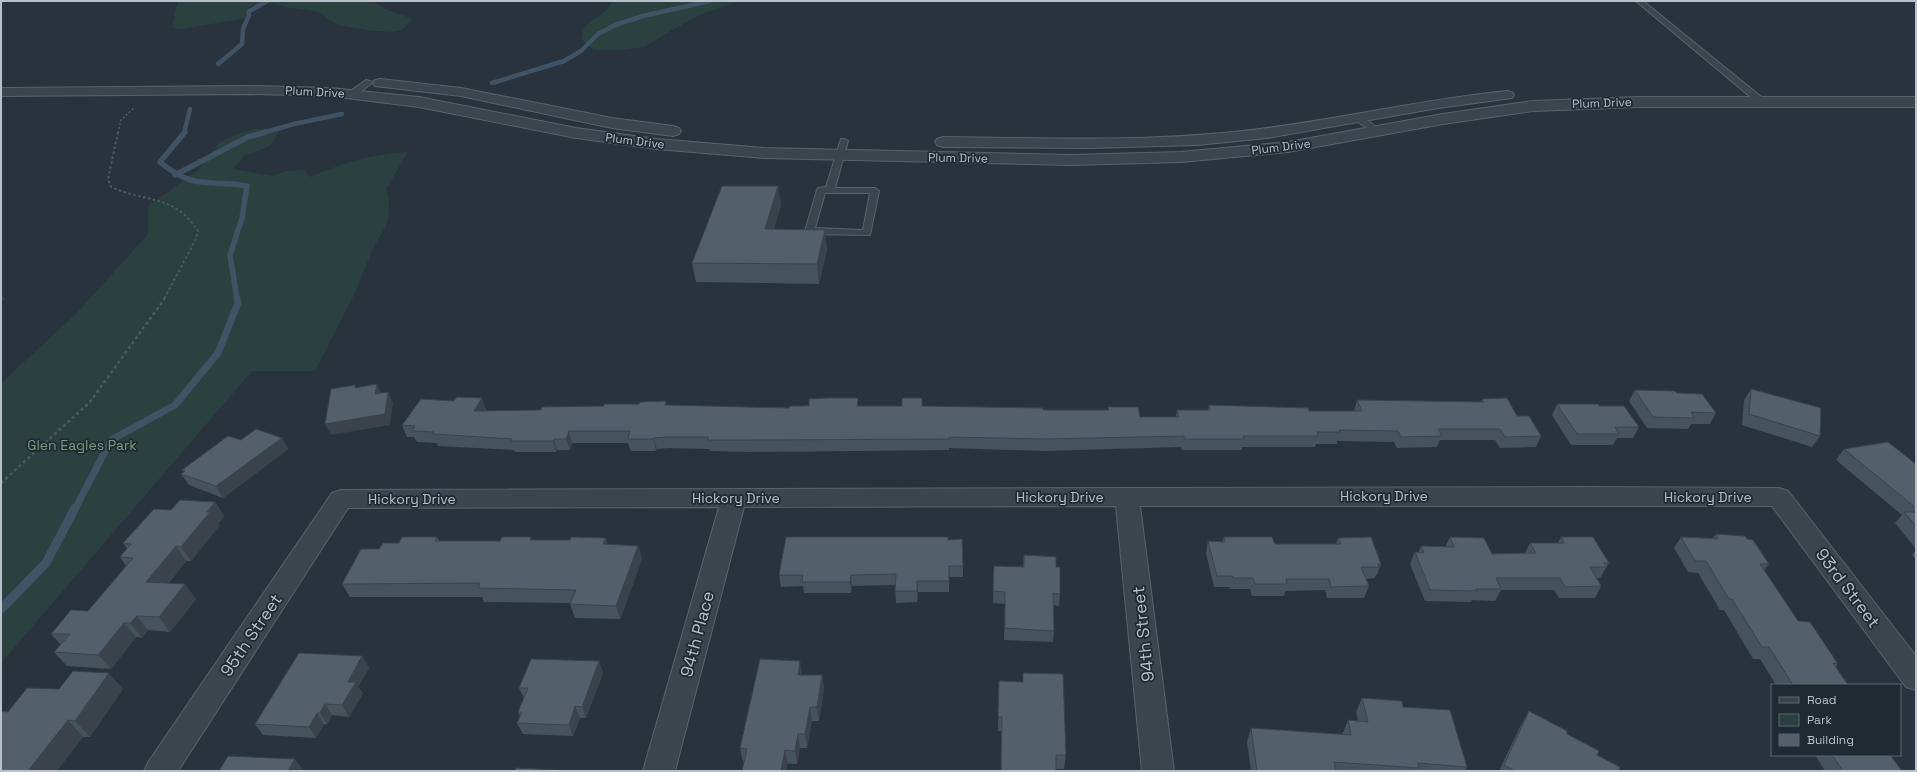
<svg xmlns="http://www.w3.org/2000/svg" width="1917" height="772" font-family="'Space Grotesk',sans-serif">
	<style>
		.green { fill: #2b4140 }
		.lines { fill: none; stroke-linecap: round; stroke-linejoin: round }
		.stream-far3 { stroke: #3f5365; stroke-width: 4.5 }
		.stream-far2 { stroke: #3f5365; stroke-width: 5.5 }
		.stream-far1 { stroke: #3f5365; stroke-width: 7 }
		.stream { stroke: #3f5365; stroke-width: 9 }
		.service-casing { stroke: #59636c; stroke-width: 2 }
		.minor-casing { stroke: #59636c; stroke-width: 2 }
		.tertiary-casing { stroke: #59636c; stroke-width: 2 }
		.path-far2 { stroke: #4a5d5e; stroke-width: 1.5; stroke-dasharray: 2 2; stroke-linecap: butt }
		.path-far1 { stroke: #4a5d5e; stroke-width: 2; stroke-dasharray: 2.5 2.5; stroke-linecap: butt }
		.path { stroke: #4a5d5e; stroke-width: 2.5; stroke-dasharray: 3 3; stroke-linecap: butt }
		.service { fill: #3b454e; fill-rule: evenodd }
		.minor { fill: #3b454e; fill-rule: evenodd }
		.tertiary { fill: #3b454e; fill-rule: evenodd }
		.wall { fill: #47535c }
		.shaded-wall { fill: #3a434b }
		.building { fill: #53606b; stroke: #3a434b }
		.labels { text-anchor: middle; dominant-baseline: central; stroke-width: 3.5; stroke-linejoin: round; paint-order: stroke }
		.far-street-label { font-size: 12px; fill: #b8c0c9; stroke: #202a33 }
		.park-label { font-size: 14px; fill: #789d7d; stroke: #202a33 }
		.street-label { font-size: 14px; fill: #b8c0c9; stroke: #202a33 }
		.near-street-label { font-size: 17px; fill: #b8c0c9; stroke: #202a33 }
	</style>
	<rect width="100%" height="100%" fill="#28333e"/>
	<!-- green -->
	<g class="green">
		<path d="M178,1H372L385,9L413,19C409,23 404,29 399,31C390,34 347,28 338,24C329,20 323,13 314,11C305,8 295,9 286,7C272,2 258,1 245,10V17L241,19L181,29L172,27Z"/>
		<path d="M612,1H741L706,12L672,30L644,47L621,50H594L581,39C582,36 582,31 584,29C591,18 607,15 612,1Z"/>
		<path d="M254,129L280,130L270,146L244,156L233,169L273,176L286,171L304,170L310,177C345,162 370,155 408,152L386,189L389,198L388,221L372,251L354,295L315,371H252L1,663V383L76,314L148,234V206L198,170L219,143L235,135Z"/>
	</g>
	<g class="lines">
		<!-- stream-far3 -->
		<g class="stream-far3">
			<path d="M218,64L242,44L243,29L249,15L248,12L267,1"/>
			<path d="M492,83L564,61L581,51L598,34L615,25L643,16L710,1"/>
			<path d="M184,133L190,109"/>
			<path d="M262,133L294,124L342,114"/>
		</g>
		<!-- stream-far2 -->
		<g class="stream-far2">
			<path d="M185,132L160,162C195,191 208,179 247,186L242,218L230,255L237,299"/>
			<path d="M175,175L248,137L266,132"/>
		</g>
		<!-- stream-far1 -->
		<path class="stream-far1" d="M75,509L111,440L175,405L218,353L238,303L237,298"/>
		<!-- stream -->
		<path class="stream" d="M1,609L46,563L75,508"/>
		<!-- service casing -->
		<g class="service-casing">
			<g id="service">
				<path d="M1636,1H1643L1765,100V104H1759Z"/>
				<path d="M366,80L373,82L355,96H349V92Z"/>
				<path d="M1355,116H1361L1383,132L1379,134H1376L1355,120Z"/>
				<path d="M841,139H844L848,141L835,188H875L879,191L870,235L810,234L805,231L817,190L818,188L826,187ZM825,193H870L863,230L815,228Z"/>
			</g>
		</g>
		<!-- minor casing -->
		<g class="minor-casing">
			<path id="minor" d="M1578,487L1779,488L1788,491L1916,656V690L1906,687L1772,506H1140L1174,771H1142L1116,506L744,507L675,771H643L719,507L348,508L178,771H144L149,761L332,493L341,490Z"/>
		</g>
		<!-- tertiary casing -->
		<g class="tertiary-casing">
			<g id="tertiary">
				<path d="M380,79L461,88L612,118L673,126L679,128L681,131L679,134L673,136L612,128L461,96L375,86L373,83L375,80Z"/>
				<path d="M249,86L330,88L419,97L576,128L657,139L764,148L1072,155L1181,152L1288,142L1443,114L1533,101L1638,97H1916V107H1638L1533,111L1443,124L1288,152L1181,162L1072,165L764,158L657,149L576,138L419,107L330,96L249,94L1,96V88Z"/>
				<path d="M1507,91L1512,92L1514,95L1512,98L1438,108L1267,138L1197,145L1088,148L943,147L937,145L935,142L937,139L943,137C1040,138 1136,142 1233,132C1325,123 1415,100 1507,91Z"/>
			</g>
		</g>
		<!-- path-far2 -->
		<path class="path-far2" d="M118,133L121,120L135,107"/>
		<!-- path-far1 -->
		<path class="path-far1" d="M118,132L108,179L111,187C147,203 174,194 198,231L195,241L164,299"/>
		<!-- path -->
		<path class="path" d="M1,483L90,402L165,298"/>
		<!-- service -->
		<use href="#service" class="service"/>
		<!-- minor -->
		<use href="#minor" class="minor"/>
		<!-- tertiary -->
		<use href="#tertiary" class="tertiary"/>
	</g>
	<!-- wall -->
	<g class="wall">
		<path d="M778,186L781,205L774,229L827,249L819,284L696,282L692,263Z"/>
		<path d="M1751,389L1820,436L1812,447L1742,425L1744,400Z"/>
		<path d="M1635,390L1677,393L1716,413L1710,424H1691L1688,429L1647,428L1629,401Z"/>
		<path d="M858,398V406H902L922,398V406L1043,410H1108V407L1140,417H1176L1177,410H1208L1209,405L1309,411H1354L1357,400L1480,402L1482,399L1517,416L1541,436L1536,447L1500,448L1495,440H1440L1437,447L1397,448L1394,442L1337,441V444H1316L1315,447H1242V450H1182L1181,447L1044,451L949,448V450L750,452L710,451L709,449L669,448L657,449L656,451H631L628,443H572L570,450H557L556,452H515L514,450L438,446L437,443L417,442L414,437H407L402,425L454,401L486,409V411L541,410L667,405L789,408Z"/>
		<path d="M1557,404L1599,406L1639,427L1633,438H1617L1613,445H1571L1552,415Z"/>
		<path d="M282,438L288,449L223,498L189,485L181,474L184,472L182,470L241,440Z"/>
		<path d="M1844,449L1916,464V549L1895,523L1902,515L1836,460Z"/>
		<path d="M215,502L224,516L218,524L219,526L191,561H186L168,584L196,599L170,632L148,630L142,638L136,637L111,669L67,666L54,652L61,645L51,634L88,611L126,566L120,557L127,548L123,543L171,510Z"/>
		<path d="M1716,534L1747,539L1769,564L1764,570L1798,621L1838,664L1836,667L1848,685H1776L1760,659H1753L1724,610H1720L1698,573L1688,572L1674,548L1681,537L1713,538Z"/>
		<path d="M437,537L439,541H500L532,540L608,545L638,546L642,559L620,619L575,618L570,604L571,603L484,602L482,597H350L342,584L379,549Z"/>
		<path d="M1224,537L1275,544H1336L1338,538L1381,564L1377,575H1376L1375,578L1366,579L1369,586L1364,598H1327L1325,590L1285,591L1284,596H1252L1250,589H1230L1229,587H1214L1206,553L1208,541L1222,542Z"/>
		<path d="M1450,537L1492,554L1525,553L1530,543H1558L1561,537L1609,563L1600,578H1597L1601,586L1595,598H1559L1554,590H1501L1495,601L1472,600L1471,602L1425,601L1410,564L1415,552L1418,553L1421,546L1445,547Z"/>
		<path d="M948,540L963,566V577H949V592H918L917,602L896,603L895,585L852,586L851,593H804L803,586L781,587L779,575Z"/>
		<path d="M1916,550V560L1912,555Z"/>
		<path d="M1024,555L1056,567L1060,594L1059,606L1054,605V631L1053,642L1004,640L1005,604L993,603L994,566L1023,567Z"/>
		<path d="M362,656L369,668L358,687L363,693L349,717L332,715L327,724H324L316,738L263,735L255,724Z"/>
		<path d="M599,661L603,673L586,718H580L573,736L523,734L517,723L520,716L518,712L524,698L519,688Z"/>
		<path d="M1023,673L1066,755L1064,769H1056V771H1001V731H998L999,681L1023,682Z"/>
		<path d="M802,675H822L824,689L819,721H812L807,748H800L797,764L743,762L740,748Z"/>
		<path d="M59,689H123L90,737H83L8,712Z"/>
		<path d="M1362,698L1403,707L1467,767L1465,771H1251L1247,742L1251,728L1342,735L1348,720L1358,721L1356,712Z"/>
		<path d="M1529,711L1567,734L1619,771H1499L1520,727Z"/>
		<path d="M1815,755H1890L1902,771H1825Z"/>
	</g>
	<!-- shaded-wall -->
	<g class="shaded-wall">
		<path d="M778,186L781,205L768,248L765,229Z"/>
		<path d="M825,230L827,249L819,284L817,264Z"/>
		<path d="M1,294L5,300L1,301Z"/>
		<path d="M377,384L382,395L375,394Z"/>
		<path d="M388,392L393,403L390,425L331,435L325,424Z"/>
		<path d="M482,398L486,409L478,422L474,411Z"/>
		<path d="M569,431L572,443L570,450L566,439Z"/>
		<path d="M282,438L288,449L223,498L216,486Z"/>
		<path d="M654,438L657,449L656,451L653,439Z"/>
		<path d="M554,439L557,450L556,452L553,441Z"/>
		<path d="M215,502L224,516L218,524L219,526L191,561L181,547Z"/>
		<path d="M606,538L610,552L603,544Z"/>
		<path d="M176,546L186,561L157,597L146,582Z"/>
		<path d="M638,546L642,559L620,619L616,606Z"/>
		<path d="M851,575L852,586L851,593L850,582Z"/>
		<path d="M917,581L918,592L917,602Z"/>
		<path d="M185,584L196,599L170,632L159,617Z"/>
		<path d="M137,616L148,630L142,638L130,623Z"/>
		<path d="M124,623L136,637L111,669L98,655Z"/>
		<path d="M362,656L369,668L358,687L363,693L349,717L342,705L348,682Z"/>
		<path d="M599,661L603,673L586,718L582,707Z"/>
		<path d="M800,661L802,675H798Z"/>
		<path d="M109,673L123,689L90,737L75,721Z"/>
		<path d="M822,675L824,689L819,721L817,707Z"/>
		<path d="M325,704L332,715L327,724L320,713Z"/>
		<path d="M575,706L580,718L573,736L569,725Z"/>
		<path d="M810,707L812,721L807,748L805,734Z"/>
		<path d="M317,713L324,724L316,738L309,727Z"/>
		<path d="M68,720L83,737L57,771H28Z"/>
		<path d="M798,734L800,748L797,764L795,751Z"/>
		<path d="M785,750L788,764L786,771H781Z"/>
		<path d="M295,759L304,771H288Z"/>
	</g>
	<!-- building -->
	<g class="building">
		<path d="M722,186H778L765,229L825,230L817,264L692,263Z"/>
		<path d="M377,384L375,394L388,392L385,414L325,424L331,389L355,385V388Z"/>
		<path d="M1751,389L1821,408L1820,436L1749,414Z"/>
		<path d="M1635,390L1675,391L1677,393L1702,394L1716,413L1691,412L1694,418L1653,417Z"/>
		<path d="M457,397L482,398L474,411L541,410L542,407L604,406V404H639L640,402L666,401L665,405L789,408L790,406H809V399L828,398H858L857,406H902V398H922V406L1043,408V410H1109L1108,407H1138L1140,417H1179L1177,410H1210L1209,405L1308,408L1309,411H1362L1357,400L1484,402L1482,399L1507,398L1517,416H1529L1541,436L1505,437L1500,429H1438L1442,436L1401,437L1398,431L1339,430L1340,432H1317L1318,436H1243L1244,439H1184V436L1045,439L949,437V439L748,440H708V437H666L654,438L653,439H628L630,431H569L566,439H554L553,441H511L512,439L433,434L434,432L412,431L415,426L402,425L421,399L454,401Z"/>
		<path d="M1557,404H1598L1599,406H1624L1639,427H1615L1619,434H1577Z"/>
		<path d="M256,429L282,438L216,486L181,474L185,471L182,470L228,436L241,440Z"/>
		<path d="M1888,442L1916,464V508L1844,449Z"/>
		<path d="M180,500L215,502L207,512H210L181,547L176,546L146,582L185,584L159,617L137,616L130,623H124L98,655L54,652L70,634H51L71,610L88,611L133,558L120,557L131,544L123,543L154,509L171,510Z"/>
		<path d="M1904,512H1916V526Z"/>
		<path d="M1716,534L1745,536L1747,539L1753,540L1769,564H1760L1798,621L1810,622L1838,664L1833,663L1848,685H1793L1769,647H1762L1732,599H1729L1706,561H1695L1681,537L1718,539Z"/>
		<path d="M402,537H437L435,541H500L502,537H531L530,540H570L571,537L606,538L603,544L638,546L616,606L570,604L576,590L478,588L480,583L342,584L361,549H379L383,543H399Z"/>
		<path d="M786,537H948V540L962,539L963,566H949V581H917V591H895L896,574L851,575L850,582H802L803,575H779Z"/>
		<path d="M1224,537H1272L1275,544H1341L1338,538L1371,537L1381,564H1378L1379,567H1361L1369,586L1331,587L1329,579H1286L1287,584H1255L1253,578H1233L1232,576H1217L1208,541L1225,542Z"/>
		<path d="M1450,537L1484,538L1492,554L1536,553L1530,543H1564L1561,537H1593L1609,563H1604L1607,567H1590L1601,586L1565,587L1560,578H1496L1501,589H1476L1477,591L1430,590L1415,552L1424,553L1421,546L1454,547Z"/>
		<path d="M1024,555L1056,557V567H1060V594L1053,593L1054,631L1005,628V592L993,591L994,566L1024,567Z"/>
		<path d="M299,653L362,656L348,682H356L342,705L325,704L320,713H317L309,727L255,724Z"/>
		<path d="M531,659L599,661L582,707L575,706L569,725L517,723L522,712H518L528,688H519Z"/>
		<path d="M760,659L800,661L798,675H822L817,707H810L805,734H798L795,751L785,750L781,771H742L747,749L740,748Z"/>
		<path d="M73,671L109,673L75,721L68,720L28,771H1V711L8,712L27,688L59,689Z"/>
		<path d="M1023,673L1063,674L1066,755H1056V771H1001L1002,717H998L999,681L1023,682Z"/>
		<path d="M1362,698L1402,701L1403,707L1450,710L1467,767L1418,763L1419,768L1334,762L1336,771H1257L1251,728L1351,735L1348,720L1368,722Z"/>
		<path d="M1529,711L1567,731V734L1599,751L1597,755L1620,767L1619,771H1515L1504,765Z"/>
		<path d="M1832,755H1890L1902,771H1843Z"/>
		<path d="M228,756L295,759L288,771H219Z"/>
		<path d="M516,768L559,770V771H515Z"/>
	</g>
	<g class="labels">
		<!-- far-street labels -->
		<g class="far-street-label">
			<text transform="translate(315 92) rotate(3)">Plum Drive</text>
			<text transform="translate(1602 103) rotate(-2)">Plum Drive</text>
			<text transform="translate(635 141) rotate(7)">Plum Drive</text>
			<text transform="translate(1281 147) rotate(-7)">Plum Drive</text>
			<text transform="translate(958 158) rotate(1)">Plum Drive</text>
		</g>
		<!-- park labels -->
		<g class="park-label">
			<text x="82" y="445">Glen Eagles Park</text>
		</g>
		<!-- street labels -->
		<g class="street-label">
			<text x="1384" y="496">Hickory Drive</text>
			<text x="1060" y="497">Hickory Drive</text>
			<text x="1708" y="497">Hickory Drive</text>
			<text x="736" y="498">Hickory Drive</text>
			<text x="412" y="499">Hickory Drive</text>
		</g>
		<!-- near-street labels -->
		<g class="near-street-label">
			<text transform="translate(1848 588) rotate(53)">93rd Street</text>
			<text transform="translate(697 634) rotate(-75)">94th Place</text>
			<text transform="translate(1143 634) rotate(-96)">94th Street</text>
			<text transform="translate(251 635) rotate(-56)">95th Street</text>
		</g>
	</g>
	<!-- border -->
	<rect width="1917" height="772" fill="none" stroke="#b8c0c9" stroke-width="4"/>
	<!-- legend -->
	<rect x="1771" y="684" width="130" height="72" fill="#202a33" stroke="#5d666f"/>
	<rect x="1779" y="697" width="20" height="6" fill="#3b454e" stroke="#5d666f"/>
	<text x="1807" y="704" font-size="12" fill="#b8c0c9">Road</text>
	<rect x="1779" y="714" width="20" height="12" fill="#2b4140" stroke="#5d666f"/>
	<text x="1807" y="724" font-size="12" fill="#b8c0c9">Park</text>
	<rect x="1779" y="734" width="20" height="12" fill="#53606b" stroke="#5d666f"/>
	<text x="1807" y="744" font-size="12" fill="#b8c0c9">Building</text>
</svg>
